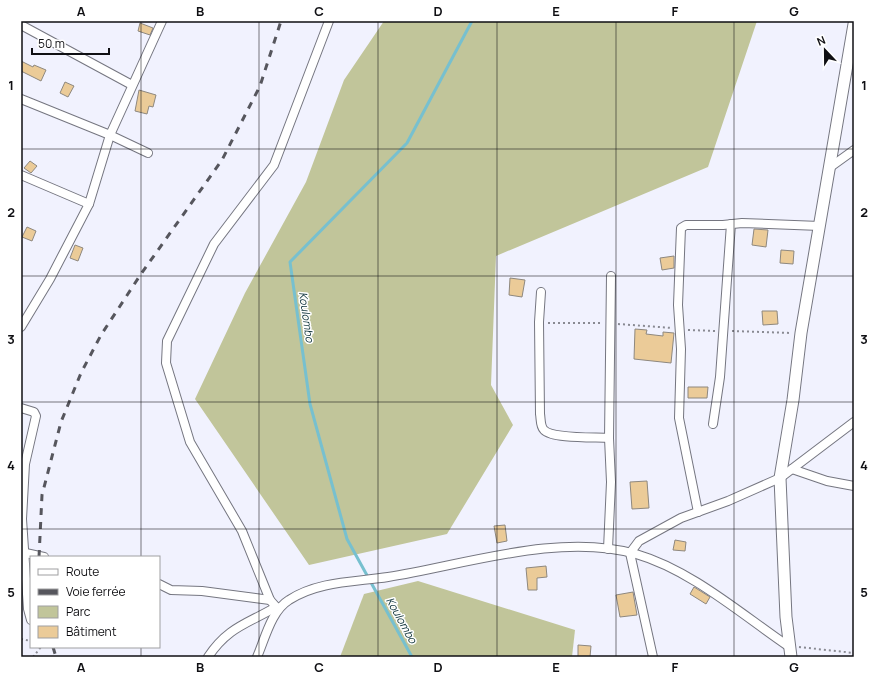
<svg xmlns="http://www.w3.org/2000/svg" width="875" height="678" font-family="Manrope,sans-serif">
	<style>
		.green { fill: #c1c59a }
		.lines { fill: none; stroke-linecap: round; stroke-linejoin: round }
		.stream { stroke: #77c0cf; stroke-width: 3 }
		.building { fill: #ebcb98; stroke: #8e887f }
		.street-casing { stroke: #757680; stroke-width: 10 }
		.secondary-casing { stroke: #757680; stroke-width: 13 }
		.path { stroke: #898a92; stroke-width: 2; stroke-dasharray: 2 3; stroke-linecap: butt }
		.street { stroke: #fff; stroke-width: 8 }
		.secondary { stroke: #fff; stroke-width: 11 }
		.rail { stroke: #56565d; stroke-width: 3; stroke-dasharray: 7 7; stroke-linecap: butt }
		.grid { fill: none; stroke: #0f0f13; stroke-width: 1; stroke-opacity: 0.55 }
		.labels { text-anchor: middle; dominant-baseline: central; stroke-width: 3; stroke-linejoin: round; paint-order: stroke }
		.water-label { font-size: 11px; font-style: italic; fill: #0b3037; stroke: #fff }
		.neatline { fill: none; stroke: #0f0f13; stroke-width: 1.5 }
		.grid-label { font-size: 13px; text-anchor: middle; font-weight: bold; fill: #0f0f13 }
	</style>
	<rect width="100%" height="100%" fill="#f1f2fe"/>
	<!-- green -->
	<g class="green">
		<path d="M384,21H757L708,167L496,256L491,385L513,425L447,534L309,565L195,399L245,293L306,182L344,80Z"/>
		<path d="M418,581L575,630L572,657H340L364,594Z"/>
	</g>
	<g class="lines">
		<!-- stream -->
		<path class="stream" d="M412,657L347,539L310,404L290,262L407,143L472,21"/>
	</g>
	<!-- building -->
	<g class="building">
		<path d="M140,23L153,28L150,35L138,31Z"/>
		<path d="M21,61L33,67L34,65L46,70L41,81L21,71Z"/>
		<path d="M65,82L74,86L68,97L60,93Z"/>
		<path d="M139,90L156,95L153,107L149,106L147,114L135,111Z"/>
		<path d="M30,161L37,166L31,173L24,168Z"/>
		<path d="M27,227L36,231L32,241L22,237Z"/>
		<path d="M754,229L768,230L766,247L752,245Z"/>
		<path d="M75,245L83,248L78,261L70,258Z"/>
		<path d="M781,250L794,251L793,264L780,263Z"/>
		<path d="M674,256V268L662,270L660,258Z"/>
		<path d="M510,278L525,280L522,297L509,295Z"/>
		<path d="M762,311H777L778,324L763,325Z"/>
		<path d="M635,329L647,330L646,334L663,336V332L674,333L671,363L634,359Z"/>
		<path d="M688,387H708L707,398H688Z"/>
		<path d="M647,481L649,508L632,509L630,482Z"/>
		<path d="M505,525L507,541L497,543L494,526Z"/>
		<path d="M675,540L686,542L685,551L673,550Z"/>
		<path d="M546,566L547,577L537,578V590H528L526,568Z"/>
		<path d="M694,587L710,597L706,604L690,594Z"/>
		<path d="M633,592L637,615L620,617L616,595Z"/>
		<path d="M578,645L591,646L590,657H578Z"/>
	</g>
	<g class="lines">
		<!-- street casing -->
		<g class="street-casing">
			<g id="street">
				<path d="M21,25L132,85"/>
				<path d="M21,99L110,135L148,153"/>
				<path d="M829,168L854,150"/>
				<path d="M21,175L89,204"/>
				<path d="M541,292L539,322L540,414C541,419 540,426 544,430C552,439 596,437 609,438"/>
				<path d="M21,327L50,279L89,204L110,135L162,21"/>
				<path d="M21,408L34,412L36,416L25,464L22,519L28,609L31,620"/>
				<path d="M713,424L720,377L731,224"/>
				<path d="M792,469L827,481L854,486"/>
				<path d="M698,512L679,418L681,349L678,305L681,228L686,225H723L742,223L820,226"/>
				<path d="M608,549L611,482L609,438L611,276"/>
				<path d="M21,552L44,557"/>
				<path d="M159,584L171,590L202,591L270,600"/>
				<path d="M278,609L270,600L242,531L190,442L166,363L167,341L214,244L274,165L329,21"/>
				<path d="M208,657C228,627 247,624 276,607"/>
				<path d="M257,657C265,639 271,611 289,600C318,581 355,582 388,577C464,565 560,532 636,554C691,570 741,614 788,646"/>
				<path d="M653,657L630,553L639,541L681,518L728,501L780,478L854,422"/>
			</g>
		</g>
		<!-- secondary casing -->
		<g class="secondary-casing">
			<path id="secondary" d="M791,657L786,617L780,478L793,400L801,333L854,24"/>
		</g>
		<!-- path -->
		<g class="path">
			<path d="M548,323H602"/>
			<path d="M618,324L672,328"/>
			<path d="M688,330L716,331"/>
			<path d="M732,331L791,333"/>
			<path d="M21,639L31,641"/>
			<path d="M799,647L854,653"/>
			<path d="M33,657L41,647"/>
		</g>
		<!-- street -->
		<use href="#street" class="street"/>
		<!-- secondary -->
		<use href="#secondary" class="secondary"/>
		<!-- rail -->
		<g class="rail">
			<path d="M39,557L42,495L61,422L81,373L101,335L141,274L222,160L260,86L281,21"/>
			<path d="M53,647L56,657"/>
		</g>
	</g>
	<!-- grid -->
	<path class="grid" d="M141,21V557M259,21V657M378,21V657M497,21V657M616,21V657M734,21V657M21,149H854M21,276H854M21,402H854M21,529H854M141,647V657"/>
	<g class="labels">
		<!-- water labels -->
		<g class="water-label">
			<text transform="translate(307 317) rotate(82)">Koulombo</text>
			<text transform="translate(402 620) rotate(61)">Koulombo</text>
		</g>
	</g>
	<!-- border -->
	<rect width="875" height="678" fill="none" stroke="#ffffff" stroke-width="44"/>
	<!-- legend -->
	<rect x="30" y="556" width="130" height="92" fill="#ffffff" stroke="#9f9fa1"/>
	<rect x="38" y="569" width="20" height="6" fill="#ffffff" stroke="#9f9fa1"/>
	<text x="66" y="576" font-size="12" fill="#0f0f13">Route</text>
	<rect x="38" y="589" width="20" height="6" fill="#56565d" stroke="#9f9fa1"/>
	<text x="66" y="596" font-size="12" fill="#0f0f13">Voie ferrée</text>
	<rect x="38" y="606" width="20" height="12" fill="#c1c59a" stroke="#9f9fa1"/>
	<text x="66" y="616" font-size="12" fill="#0f0f13">Parc</text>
	<rect x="38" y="626" width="20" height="12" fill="#ebcb98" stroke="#9f9fa1"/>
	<text x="66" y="636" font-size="12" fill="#0f0f13">Bâtiment</text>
	<!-- north arrow -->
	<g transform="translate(825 50) rotate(338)" stroke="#ffffff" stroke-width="3" paint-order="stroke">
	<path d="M0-3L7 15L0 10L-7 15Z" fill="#0f0f13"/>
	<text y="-6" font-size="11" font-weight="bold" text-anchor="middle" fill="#0f0f13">N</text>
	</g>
	<!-- scale -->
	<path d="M32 48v6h77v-6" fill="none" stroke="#0f0f13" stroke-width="2"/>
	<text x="38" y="48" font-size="12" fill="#0f0f13" stroke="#ffffff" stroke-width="3" paint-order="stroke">50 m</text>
	<rect x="22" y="22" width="831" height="634" class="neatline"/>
	<g class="grid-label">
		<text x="81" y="16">A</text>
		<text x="200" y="16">B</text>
		<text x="319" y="16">C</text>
		<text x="438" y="16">D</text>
		<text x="556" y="16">E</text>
		<text x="675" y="16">F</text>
		<text x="794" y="16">G</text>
		<text x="11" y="90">1</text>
		<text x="864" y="90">1</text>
		<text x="11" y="217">2</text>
		<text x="864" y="217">2</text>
		<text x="11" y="344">3</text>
		<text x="864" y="344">3</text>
		<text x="11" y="470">4</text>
		<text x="864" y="470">4</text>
		<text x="11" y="597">5</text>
		<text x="864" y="597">5</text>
		<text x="81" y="672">A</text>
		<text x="200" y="672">B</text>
		<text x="319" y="672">C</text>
		<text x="438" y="672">D</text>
		<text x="556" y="672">E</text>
		<text x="675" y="672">F</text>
		<text x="794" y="672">G</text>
	</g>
</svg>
